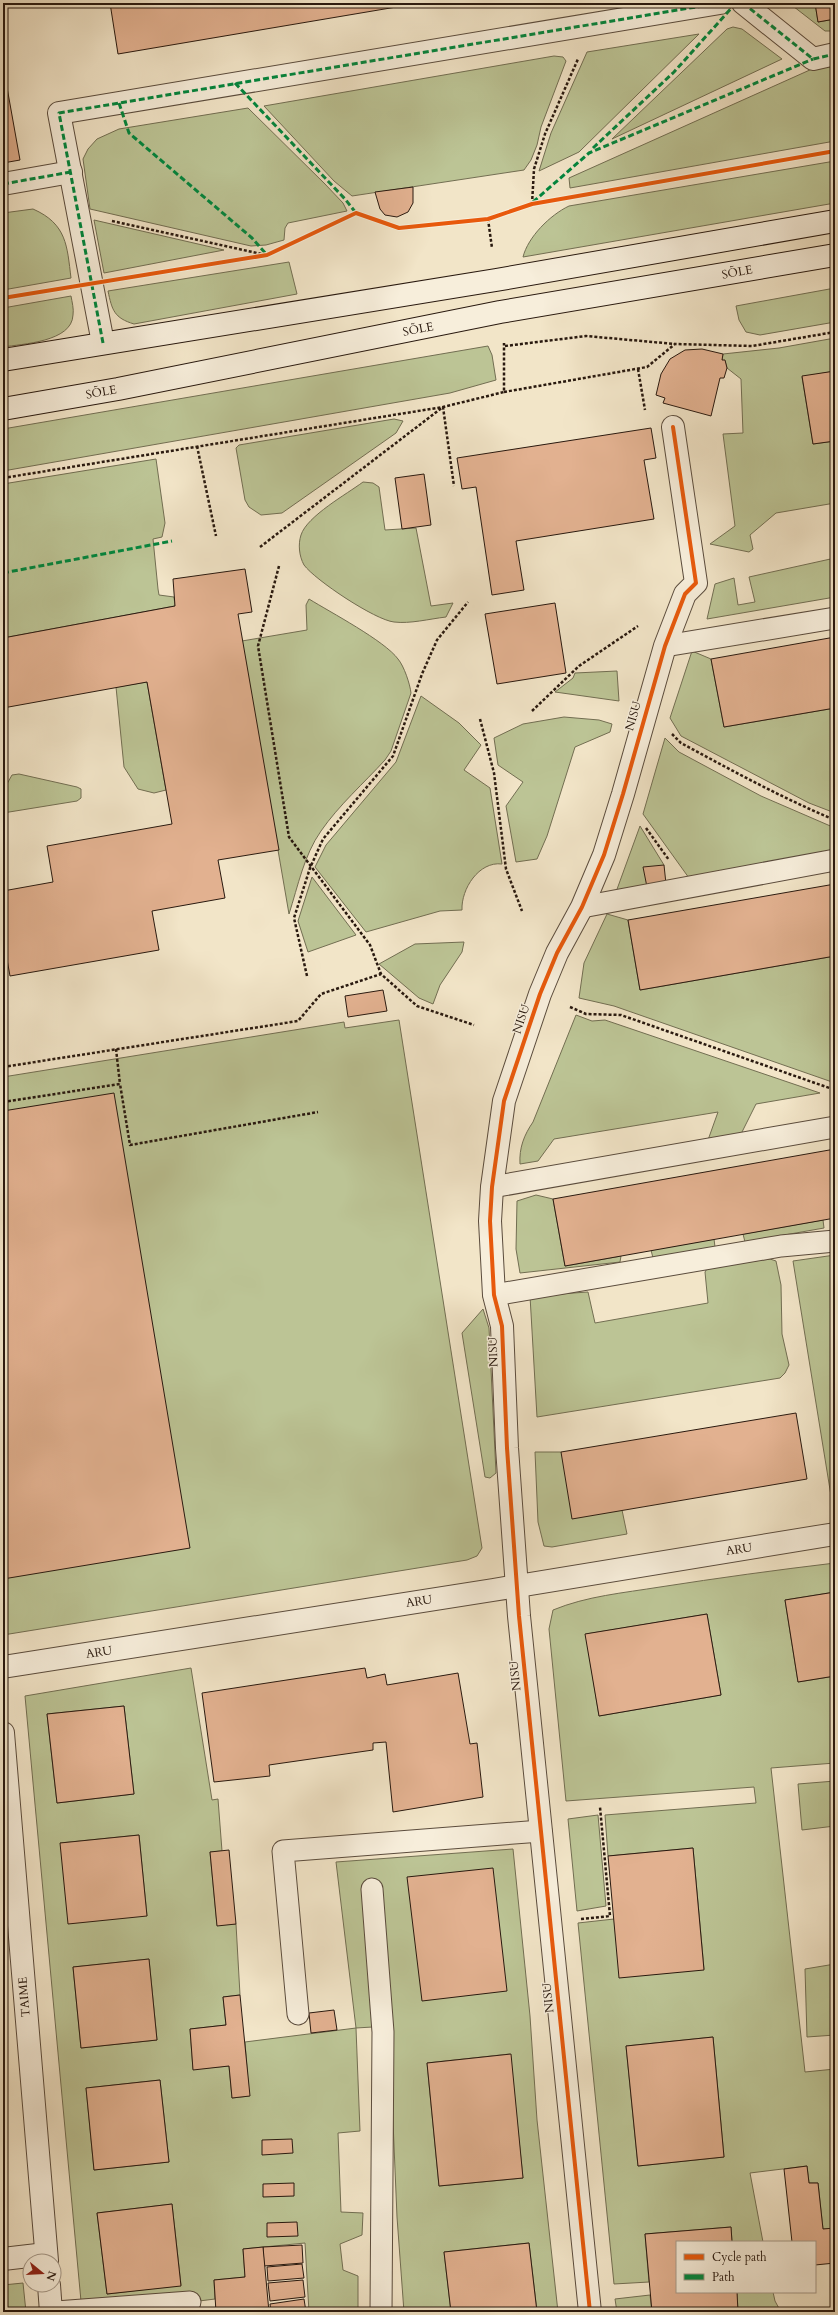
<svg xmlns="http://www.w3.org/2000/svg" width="838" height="2315" font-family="Cardo,serif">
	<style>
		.green { fill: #bcc495; stroke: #726e52; fill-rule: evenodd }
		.building { fill: #e2b190; stroke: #29190f }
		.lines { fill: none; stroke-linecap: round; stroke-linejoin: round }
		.service-casing { stroke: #5b4c3d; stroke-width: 23 }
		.minor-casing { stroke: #5b4c3d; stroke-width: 24 }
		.secondary-casing { stroke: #29190f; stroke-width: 24 }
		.path { stroke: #29190f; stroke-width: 2.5; stroke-dasharray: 3 2; stroke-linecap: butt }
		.service { stroke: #f7eedb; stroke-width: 21 }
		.minor { stroke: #f7eedb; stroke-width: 22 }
		.secondary { stroke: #f7eedb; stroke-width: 22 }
		.quiet { stroke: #00873e; stroke-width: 3; stroke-dasharray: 6 3; stroke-linecap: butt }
		.cycleway-casing { stroke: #f7eedb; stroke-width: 6 }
		.cycleway { stroke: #e8590c; stroke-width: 4 }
		.labels { text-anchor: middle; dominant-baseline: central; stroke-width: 3; stroke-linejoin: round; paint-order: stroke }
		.street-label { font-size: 12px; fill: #29190f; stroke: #f7eedb }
	</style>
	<rect width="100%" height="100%" fill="#f2e5c8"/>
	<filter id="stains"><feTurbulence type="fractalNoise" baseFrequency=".005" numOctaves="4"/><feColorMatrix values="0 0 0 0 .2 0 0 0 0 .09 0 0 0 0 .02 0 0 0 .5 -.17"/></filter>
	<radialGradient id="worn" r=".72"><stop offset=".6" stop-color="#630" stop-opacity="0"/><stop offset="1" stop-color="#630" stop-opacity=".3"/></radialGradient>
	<!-- green -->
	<g class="green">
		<path d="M789,3H815L818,22L835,19V31H825Z"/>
		<path d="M733,27L742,29L782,59L612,139L727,29Z"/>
		<path d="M699,34L579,152L539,171L551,133L587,52Z"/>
		<path d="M554,56L563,57L566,61L541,127L537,145L531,160L524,170L352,196L334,181L264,106Z"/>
		<path d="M835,66V141L570,188L569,178L812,69Z"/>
		<path d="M248,108L325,184L343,203L347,211L288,223L285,228L284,240L266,245L251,246L90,209L83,159L88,149L97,139L119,129Z"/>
		<path d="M835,161V203L523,257C528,237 550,215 569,206Z"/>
		<path d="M33,209C67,224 67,246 71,278L3,290V213Z"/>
		<path d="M94,220L224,250L104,273Z"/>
		<path d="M289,262L297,294L134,324C114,318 112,310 108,291Z"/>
		<path d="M835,288V322L760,335L746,332L739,320L736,306Z"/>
		<path d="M71,296C72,302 74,309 73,315C72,342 22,344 3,347V308Z"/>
		<path d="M835,338V371L802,377L813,444L835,441V503L776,513L750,535L753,549L749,552L710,544L735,526L723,434L743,433L741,379L727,368L725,361L722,360L723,354L779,348Z"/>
		<path d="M488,346L492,355L496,380L450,393L3,471V429Z"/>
		<path d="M394,419L403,421L396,433L282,513L261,515L249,507L245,500L236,448L239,445Z"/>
		<path d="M156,459L165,523L162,537L153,539L158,589L159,595L174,597L175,606L3,638V484Z"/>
		<path d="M363,482L373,483L379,487L385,530L416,528L431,606L453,603L446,617C429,619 410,624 394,622C375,620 315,580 304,565C299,556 298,544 301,535C307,516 347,494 363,482Z"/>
		<path d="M835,558V597L707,619L715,584L734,578L738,605L755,602L749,577Z"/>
		<path d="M309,599C330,612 385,641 398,659C404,666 410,684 411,693L391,751L385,760C364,783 339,805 321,831C304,855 298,886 289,914L242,641L307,630L306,605Z"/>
		<path d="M692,651L711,659L724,727L835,708V813L809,803L681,736L670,718Z"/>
		<path d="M617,671L619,701L555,692L573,678L575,673Z"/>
		<path d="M147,682L166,790L154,793L138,789L124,767L116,687Z"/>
		<path d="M421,696L459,723L481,745L464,770L490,788L502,864C479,861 461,889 462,910L440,911L366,932L315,867L326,845L396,762Z"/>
		<path d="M564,717L599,720L612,724L610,732L575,747L547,836L537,859L516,862L506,806L523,782L498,765L494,738L523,724Z"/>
		<path d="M665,738L679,752L761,796L835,828V853L689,878L643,814Z"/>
		<path d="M19,774L77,787L81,789V798L77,801L3,813V791L12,775Z"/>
		<path d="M640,826L664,865L647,887L616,892Z"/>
		<path d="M312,877L356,935L308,952L298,921Z"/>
		<path d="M607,914L628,920L640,990L835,956V1083L614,1006L579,998L584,963Z"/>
		<path d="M464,942L462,952L440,985L433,1004L419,998L379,964L415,944Z"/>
		<path d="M576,1015L592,1021L605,1020L820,1093L756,1104L741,1134L708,1140L718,1112L554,1139L538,1161L520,1164C519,1148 524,1135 533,1122Z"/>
		<path d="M399,1020L482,1548L477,1556L467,1560L3,1635V1077L344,1022L345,1028Z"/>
		<path d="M536,1195L553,1199L565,1266L621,1256L620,1262L520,1273L516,1249L517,1201Z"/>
		<path d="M823,1220L824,1228L745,1242L743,1234Z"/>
		<path d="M714,1239L715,1247L653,1258L651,1250Z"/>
		<path d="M835,1255V1502H832L793,1261Z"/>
		<path d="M770,1259L776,1261L781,1285L782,1334L789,1365L785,1373L780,1378L537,1417L530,1296L588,1292L595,1323L708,1303L705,1272L708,1267Z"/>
		<path d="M483,1309L489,1328L496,1473L490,1478L485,1477L462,1333Z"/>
		<path d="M535,1452H561L622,1510L627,1534L552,1547L544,1546L538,1522Z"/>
		<path d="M835,1563V1592L785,1600L798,1682L835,1676V1763L771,1768L805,2072L835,2069V2228L823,2229L818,2183H809L807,2166L750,2173L763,2242H732L731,2227L645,2234L649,2282L614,2284L578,1923L614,1919L704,1969L693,1848L608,1856L605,1815L756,1803L754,1787L566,1801L549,1629L553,1610C587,1596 623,1593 660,1587C718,1578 776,1570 835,1563ZM707,1614L721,1695L599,1716L586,1634ZM713,2037L724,2157L638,2166L626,2046Z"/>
		<path d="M191,1668L212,1800L218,1799L222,1851L210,1852L217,1925L236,1924L240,1995L223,1997L226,2025L190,2029L193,2069L229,2066L232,2098L249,2096L245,2042L356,2028L336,1862L513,1849L530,2016L537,2120L558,2312H537L529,2243L444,2252L451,2312H404L397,2217L389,2026L356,2028L360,2131L338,2133L341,2212L363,2213L362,2235L340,2244L343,2270L358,2276V2312H309L305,2243L243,2249L245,2277L214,2280L215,2299L191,2302L207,2312H82L25,1696ZM124,1706L134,1794L57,1803L47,1714ZM139,1835L147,1916L60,1843ZM149,1959L157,2040L81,2048L73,1967ZM510,2054L523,2178L439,2186L427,2063ZM160,2080L169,2162L94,2170L86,2088ZM172,2204L181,2285L107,2294L97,2213Z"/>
		<path d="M835,1781V1826L802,1830L798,1784Z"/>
		<path d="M598,1815L606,1906L577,1911L568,1819Z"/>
		<path d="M835,1964V2035L807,2037L805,1969Z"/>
		<path d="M23,2283L26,2312L3,2311V2285Z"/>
		<path d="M737,2292H773L775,2301L781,2312H738Z"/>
		<path d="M650,2295L652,2312H617L615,2299Z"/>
	</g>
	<!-- building -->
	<g class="building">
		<path d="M110,3H420L118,54Z"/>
		<path d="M815,3H835V19L818,22Z"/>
		<path d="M3,65L20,160L3,163Z"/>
		<path d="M413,187V203L408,212L397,217L385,215L380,209L375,192Z"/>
		<path d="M702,349L723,354L722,360H725L727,368L724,378H720L711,416L663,403L665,398L656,395L661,374L670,359L685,350Z"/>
		<path d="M835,371V441L813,444L802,376Z"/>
		<path d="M651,428L656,458L644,460L654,519L516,541L524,590L492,595L476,487L462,489L457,458Z"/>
		<path d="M424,474L431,525L402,529L395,478Z"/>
		<path d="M245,569L252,612L238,614L279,850L218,860L225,898L152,911L159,950L10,976L3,937V891L53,882L47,846L172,824L147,682L3,708V638L175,606L173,579Z"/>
		<path d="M555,603L566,673L497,684L485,614Z"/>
		<path d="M835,637V708L724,727L711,659Z"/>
		<path d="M664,865L666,884L647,887L643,867Z"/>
		<path d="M835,884V956L640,990L628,920Z"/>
		<path d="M383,990L387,1011L348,1017L345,996Z"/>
		<path d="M114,1093L190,1548L3,1579V1111Z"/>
		<path d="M835,1149V1218L565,1266L553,1199Z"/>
		<path d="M796,1413L807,1479L572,1519L561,1452Z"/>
		<path d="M835,1592V1676L798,1682L785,1600Z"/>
		<path d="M707,1614L721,1695L599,1716L585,1634Z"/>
		<path d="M365,1668L367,1678L385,1674L387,1685L458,1673L470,1744L477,1743L483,1797L393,1812L386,1742L373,1743V1750L269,1765L270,1776L214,1782L202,1693Z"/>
		<path d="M124,1706L134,1794L57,1803L47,1714Z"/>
		<path d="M139,1835L147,1916L68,1924L60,1843Z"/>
		<path d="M693,1848L704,1970L619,1978L608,1856Z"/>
		<path d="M229,1850L236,1924L217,1926L210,1852Z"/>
		<path d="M493,1868L507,1991L422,2001L407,1877Z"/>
		<path d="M149,1959L157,2040L81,2048L73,1967Z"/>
		<path d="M240,1995L250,2096L232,2098L229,2066L193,2070L190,2029L226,2025L223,1997Z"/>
		<path d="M334,2010L337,2030L311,2033L309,2013Z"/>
		<path d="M713,2037L724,2157L638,2166L626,2046Z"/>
		<path d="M511,2054L523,2178L439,2186L427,2063Z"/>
		<path d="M160,2080L169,2162L94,2170L86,2088Z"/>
		<path d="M292,2139L293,2153L262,2155V2140Z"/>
		<path d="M807,2166L809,2183H818L823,2229L835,2228V2263L815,2265V2242H792L784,2169Z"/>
		<path d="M294,2183V2196L263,2197V2184Z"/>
		<path d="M172,2204L181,2286L107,2294L97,2213Z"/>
		<path d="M297,2222L298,2236L267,2237V2223Z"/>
		<path d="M731,2227L732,2242H677V2292H737L738,2312H652L645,2234Z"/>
		<path d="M529,2243L537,2312H451L444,2252Z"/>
		<path d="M302,2245L303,2263L264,2266L263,2247Z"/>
		<path d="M263,2247L269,2312H216L214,2280L245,2277L243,2249Z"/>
		<path d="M302,2264L304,2278L268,2281L267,2267Z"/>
		<path d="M303,2280L305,2297L270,2301L268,2283Z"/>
		<path d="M304,2299L306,2312H271L270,2304Z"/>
	</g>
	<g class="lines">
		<!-- service casing -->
		<g class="service-casing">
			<g id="service">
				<path d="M665,646L835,618"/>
				<path d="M582,907L835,860"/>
				<path d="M492,1187L835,1127"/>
				<path d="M494,1295L781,1246L835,1241"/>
				<path d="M372,1889L383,2032L381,2312"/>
				<path d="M298,2014L283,1851L541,1831"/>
				<path d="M56,2312L190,2302"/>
			</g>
		</g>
		<!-- minor casing -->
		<g class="minor-casing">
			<g id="minor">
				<path d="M743,3L813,59L835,54"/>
				<path d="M3,184L71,172"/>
				<path d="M103,343L59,113L720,3"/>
				<path d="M3,1667L493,1590L835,1534"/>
				<path d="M3,1733L47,2261"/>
				<path d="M3,2259L46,2254"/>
				<path d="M49,2285L51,2312"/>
				<path d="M590,2312L519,1616L507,1448L502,1326L494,1295L490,1221L492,1187L504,1101L540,994L557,953L582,907L604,855L623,794L665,646L685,594L696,583L673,427"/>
			</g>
		</g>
		<!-- secondary casing -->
		<g class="secondary-casing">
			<g id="secondary">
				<path d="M3,360L496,280L835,221"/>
				<path d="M3,409L118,389L500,312L835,255"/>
			</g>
		</g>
		<!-- path -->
		<g class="path">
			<path d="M532,204L534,169L545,134L578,59"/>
			<path d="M488,219L492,248"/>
			<path d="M112,221L266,255"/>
			<path d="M122,278L267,255L356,213L399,228L488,219L532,204L835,151"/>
			<path d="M3,298L60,288"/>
			<path d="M505,346L586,336L675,344"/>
			<path d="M638,369L645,410"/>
			<path d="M504,392L647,367L675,344L752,346L835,332"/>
			<path d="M197,446L216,536"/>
			<path d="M3,478L443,407L504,392V343"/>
			<path d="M260,547L443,407L454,486"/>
			<path d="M279,566L258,646L289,837L370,945L381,974L417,1006L474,1025"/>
			<path d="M532,711L579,666L638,626"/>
			<path d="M480,719L494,773L506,869L522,911"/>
			<path d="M672,734L681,743C731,770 782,798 835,820"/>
			<path d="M646,828L669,860"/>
			<path d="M307,976L294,918L310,868L323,839L393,756L422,674L437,640L468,602"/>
			<path d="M570,1007L586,1014L621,1015L835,1090"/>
			<path d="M116,1049L120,1084"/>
			<path d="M3,1067L298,1021L321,994L381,974"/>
			<path d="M3,1102L120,1084L130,1145L318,1112"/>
			<path d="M581,1919L610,1916L600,1807"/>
		</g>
		<!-- service -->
		<use href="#service" class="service"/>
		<!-- minor -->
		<use href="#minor" class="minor"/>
		<!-- secondary -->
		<use href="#secondary" class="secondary"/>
		<!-- quiet -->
		<g class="quiet">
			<path d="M743,3L813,59L835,54"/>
			<path d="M235,83L345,199L356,213"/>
			<path d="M119,103L129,133L252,238L267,255"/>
			<path d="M593,148L674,72L736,3"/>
			<path d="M3,184L71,172"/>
			<path d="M533,202L589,153L813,59"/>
			<path d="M103,343L59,113L720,3"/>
			<path d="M3,573L172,541"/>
		</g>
		<!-- cycleway casing -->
		<g class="cycleway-casing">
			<g id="cycleway">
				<path d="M3,298L267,255L356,213L399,228L488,219L532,204L835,151"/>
				<path d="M590,2312L519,1616L507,1448L502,1326L494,1295L490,1221L492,1187L504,1101L540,994L557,953L582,907L604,855L623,794L665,646L685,594L696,583L673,427"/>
			</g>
		</g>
		<!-- cycleway -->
		<use href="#cycleway" class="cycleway"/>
	</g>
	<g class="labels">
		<!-- street labels -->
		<g class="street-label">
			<text transform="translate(737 272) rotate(-10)">SÕLE</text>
			<text transform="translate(418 329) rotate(-11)">SÕLE</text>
			<text transform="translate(101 392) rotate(-10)">SÕLE</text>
			<text transform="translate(633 716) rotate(-74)">NISU</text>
			<text transform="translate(521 1019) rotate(-71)">NISU</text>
			<text transform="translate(493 1352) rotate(-92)">NISU</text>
			<text transform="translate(739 1549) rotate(-9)">ARU</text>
			<text transform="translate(419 1601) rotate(-9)">ARU</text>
			<text transform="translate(99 1652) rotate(-9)">ARU</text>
			<text transform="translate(515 1676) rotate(-96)">NISU</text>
			<text transform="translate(24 1997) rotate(-95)">TAIME</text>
			<text transform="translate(548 1998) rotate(-96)">NISU</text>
		</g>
	</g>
	<!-- margin -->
	<rect width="838" height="2315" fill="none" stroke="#f2e5c8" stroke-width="16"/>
	<rect x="4" y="4" width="830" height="2307" fill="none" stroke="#29190f" stroke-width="2"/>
	<rect x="8" y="8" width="822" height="2299" fill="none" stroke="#29190f"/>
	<!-- legend -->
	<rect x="676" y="2241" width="140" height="52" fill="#f7eedb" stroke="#a59989"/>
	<rect x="684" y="2254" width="20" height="6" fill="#e8590c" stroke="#a59989"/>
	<text x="712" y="2261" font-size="12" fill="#29190f">Cycle path</text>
	<rect x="684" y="2274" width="20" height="6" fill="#00873e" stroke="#a59989"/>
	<text x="712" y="2281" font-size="12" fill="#29190f">Path</text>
	<!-- north arrow -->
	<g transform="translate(42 2273) rotate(108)"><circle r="19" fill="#f7eedb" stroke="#a59989"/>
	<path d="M0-3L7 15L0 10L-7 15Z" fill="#8f2418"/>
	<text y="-6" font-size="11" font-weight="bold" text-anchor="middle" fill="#29190f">N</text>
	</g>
	<rect width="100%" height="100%" filter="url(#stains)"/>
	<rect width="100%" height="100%" fill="url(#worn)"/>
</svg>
